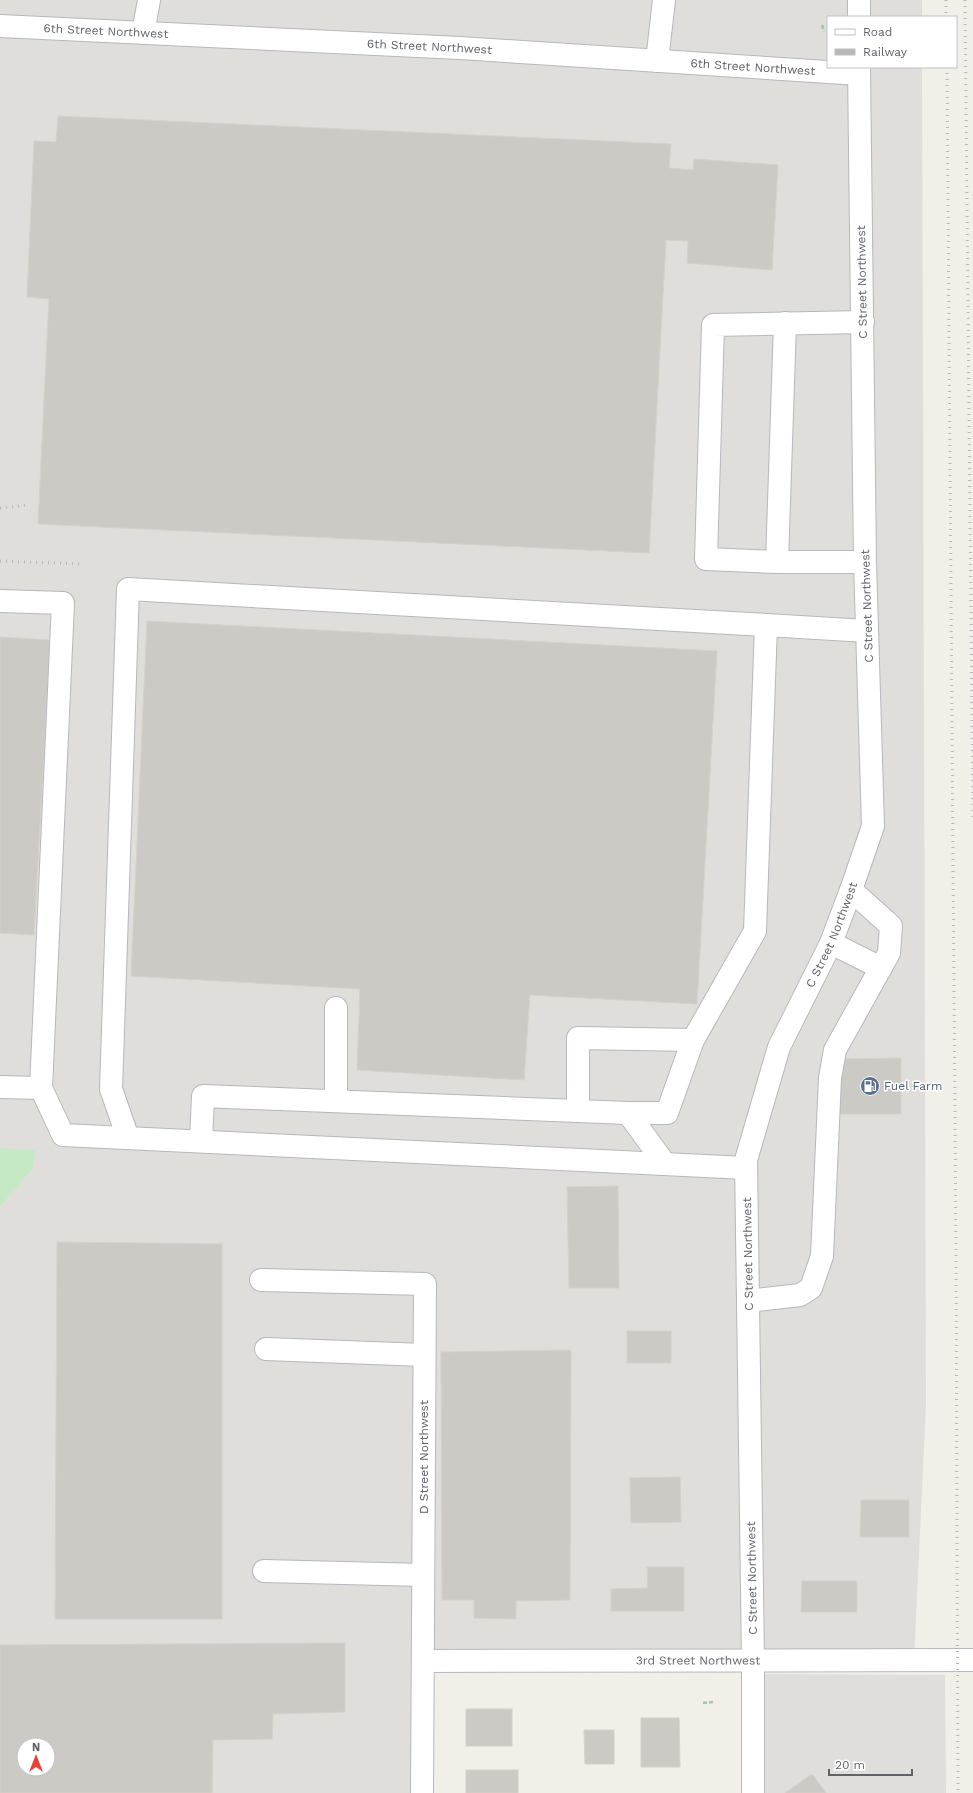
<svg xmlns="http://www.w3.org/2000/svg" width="973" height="1793" font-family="'Work Sans',sans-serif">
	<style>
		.industrial { fill: #e0deda; fill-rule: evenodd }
		.green { fill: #c5e8c5 }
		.building { fill: #cccac5; stroke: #d6d1c6; fill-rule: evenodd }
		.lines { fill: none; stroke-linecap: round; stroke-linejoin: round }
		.minor-casing { stroke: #b5b8bc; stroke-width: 24 }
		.path { stroke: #9cc7a9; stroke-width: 2.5; stroke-dasharray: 4 2; stroke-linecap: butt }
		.minor { stroke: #fff; stroke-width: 22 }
		.rail { stroke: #b6b7b8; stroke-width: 3; stroke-dasharray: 1 5; stroke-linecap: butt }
		.labels { text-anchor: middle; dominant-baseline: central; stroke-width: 3; stroke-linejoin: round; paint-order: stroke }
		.street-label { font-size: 12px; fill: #5f6368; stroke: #fff }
		.service-label { font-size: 12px; fill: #4e5e75; stroke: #fff; text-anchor: start }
	</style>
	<rect width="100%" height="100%" fill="#f1efe8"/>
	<!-- industrial -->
	<g class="industrial">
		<path d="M0,0H922V17H828V67H922L926,1404L914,1660L423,1661L422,1793H0ZM24,1745H48V1769H24Z"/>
		<path d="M753,1674L945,1675L946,1793H754Z"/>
	</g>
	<!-- green -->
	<path class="green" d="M0,1148L35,1150L32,1169L0,1206Z"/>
	<!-- building -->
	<g class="building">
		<path d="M58,116L671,144L669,168L693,170L694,159L778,165L772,270L687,263L688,241L666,240L649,553L38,524L49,299L27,297L34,141L56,142Z"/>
		<path d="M147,621L717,651L697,1004L530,995L524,1080L357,1070L360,989L131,976Z"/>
		<path d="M0,637L50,640L34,935L0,933Z"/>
		<path d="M901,1058V1114H839L838,1059Z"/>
		<path d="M618,1186L619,1288H569L567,1187Z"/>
		<path d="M57,1242L222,1244V1619H55Z"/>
		<rect x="627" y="1331" width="44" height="32"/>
		<path d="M571,1350L570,1600L516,1601V1619L474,1618V1600H442L441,1352Z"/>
		<path d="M680,1477L681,1522L631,1523L630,1478Z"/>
		<path d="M861,1500H909V1537H860Z"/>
		<path d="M647,1567H684V1611H611V1589L648,1588Z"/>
		<path d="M802,1581H857V1612H801Z"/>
		<path d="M345,1643V1712L273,1714L272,1739L213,1740L212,1793H0V1645ZM24,1745H48V1769H24Z"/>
		<rect x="466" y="1709" width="46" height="37"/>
		<path d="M641,1718H679L680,1767H641Z"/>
		<path d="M584,1730H614V1764H585Z"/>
		<rect x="466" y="1770" width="52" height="23"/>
		<path d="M812,1774L826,1793H785Z"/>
	</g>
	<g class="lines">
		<!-- minor casing -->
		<g class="minor-casing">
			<g id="minor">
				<path d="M859,0V17"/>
				<path id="s1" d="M0,26L460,48L859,74"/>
				<path d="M143,33L149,0"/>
				<path d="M657,61L664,0"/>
				<path d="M863,322L713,325L706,559L777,562H865"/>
				<path d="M777,562L785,323"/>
				<path d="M0,601L63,603L41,1088L0,1087"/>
				<path d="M831,943L881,968"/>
				<path d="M336,1008V1101"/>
				<path d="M693,1040L755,931L766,625L867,631"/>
				<path d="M41,1088L63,1135L746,1168"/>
				<path d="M578,1111V1038L693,1040L667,1113H628"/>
				<path d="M128,1138L111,1089L128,589L766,625"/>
				<path d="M201,1141L203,1096L628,1113L665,1164"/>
				<path d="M261,1280L425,1284L422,1793"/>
				<path d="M748,1301L800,1295L811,1288L822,1256L830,1078L835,1050L889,953L891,926L851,890"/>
				<path d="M266,1349L424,1355"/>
				<path d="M264,1571L423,1575"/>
				<path id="s2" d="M423,1661L973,1660"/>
				<path id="s3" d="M753,1793V1661L746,1160L779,1047L831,943L851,890L873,826L865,562L859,67"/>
			</g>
		</g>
		<!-- path -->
		<g class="path">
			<path d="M822,25L824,31"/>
			<path d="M703,1703L713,1702"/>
		</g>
		<!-- minor -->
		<use href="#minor" class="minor"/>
		<!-- rail -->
		<g class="rail">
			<path d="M946,0V17"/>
			<path d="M965,0L973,820"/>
			<path d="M947,67L956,1251L958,1793"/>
			<path d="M0,508L28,505"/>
			<path d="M0,561L80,564"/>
		</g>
	</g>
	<!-- icons -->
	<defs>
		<g id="fuel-disc" transform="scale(1)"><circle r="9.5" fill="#5c6f8a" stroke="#fff"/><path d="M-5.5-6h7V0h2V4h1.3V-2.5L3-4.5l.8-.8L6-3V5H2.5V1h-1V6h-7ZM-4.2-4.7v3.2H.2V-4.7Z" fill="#fff"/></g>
	</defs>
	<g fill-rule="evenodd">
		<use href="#fuel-disc" x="870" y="1086"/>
	</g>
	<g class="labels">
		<!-- street labels -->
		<g class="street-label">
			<text stroke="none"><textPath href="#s1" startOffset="106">6th Street Northwest</textPath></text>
			<text stroke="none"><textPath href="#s1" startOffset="430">6th Street Northwest</textPath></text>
			<text stroke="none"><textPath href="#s1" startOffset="754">6th Street Northwest</textPath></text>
			<text transform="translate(862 282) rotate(-91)">C Street Northwest</text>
			<text transform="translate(867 606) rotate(-92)">C Street Northwest</text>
			<text stroke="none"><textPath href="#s3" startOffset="875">C Street Northwest</textPath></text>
			<text transform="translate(748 1254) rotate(-91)">C Street Northwest</text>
			<text transform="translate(424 1457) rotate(-90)">D Street Northwest</text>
			<text transform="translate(752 1578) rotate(-91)">C Street Northwest</text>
			<text stroke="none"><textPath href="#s2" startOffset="275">3rd Street Northwest</textPath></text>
		</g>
		<!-- service labels -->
		<g class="service-label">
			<text x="884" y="1086">Fuel Farm</text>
		</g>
	</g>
	<!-- legend -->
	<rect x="827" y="16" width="130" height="52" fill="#ffffff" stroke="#bfc1c3"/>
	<rect x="835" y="29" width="20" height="6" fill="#ffffff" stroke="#bfc1c3"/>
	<text x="863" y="36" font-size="12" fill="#5f6368">Road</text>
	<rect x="835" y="49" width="20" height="6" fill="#b6b7b8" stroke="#bfc1c3"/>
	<text x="863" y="56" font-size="12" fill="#5f6368">Railway</text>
	<!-- north arrow -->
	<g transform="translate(36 1757)"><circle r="19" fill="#ffffff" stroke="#bfc1c3"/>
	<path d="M0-3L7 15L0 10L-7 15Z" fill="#ea4335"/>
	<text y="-6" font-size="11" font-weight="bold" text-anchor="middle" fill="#5f6368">N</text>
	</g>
	<!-- scale -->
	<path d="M829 1769v6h83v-6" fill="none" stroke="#5f6368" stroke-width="2"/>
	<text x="835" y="1769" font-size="12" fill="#5f6368" stroke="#ffffff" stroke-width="3" paint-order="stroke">20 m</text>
</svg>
